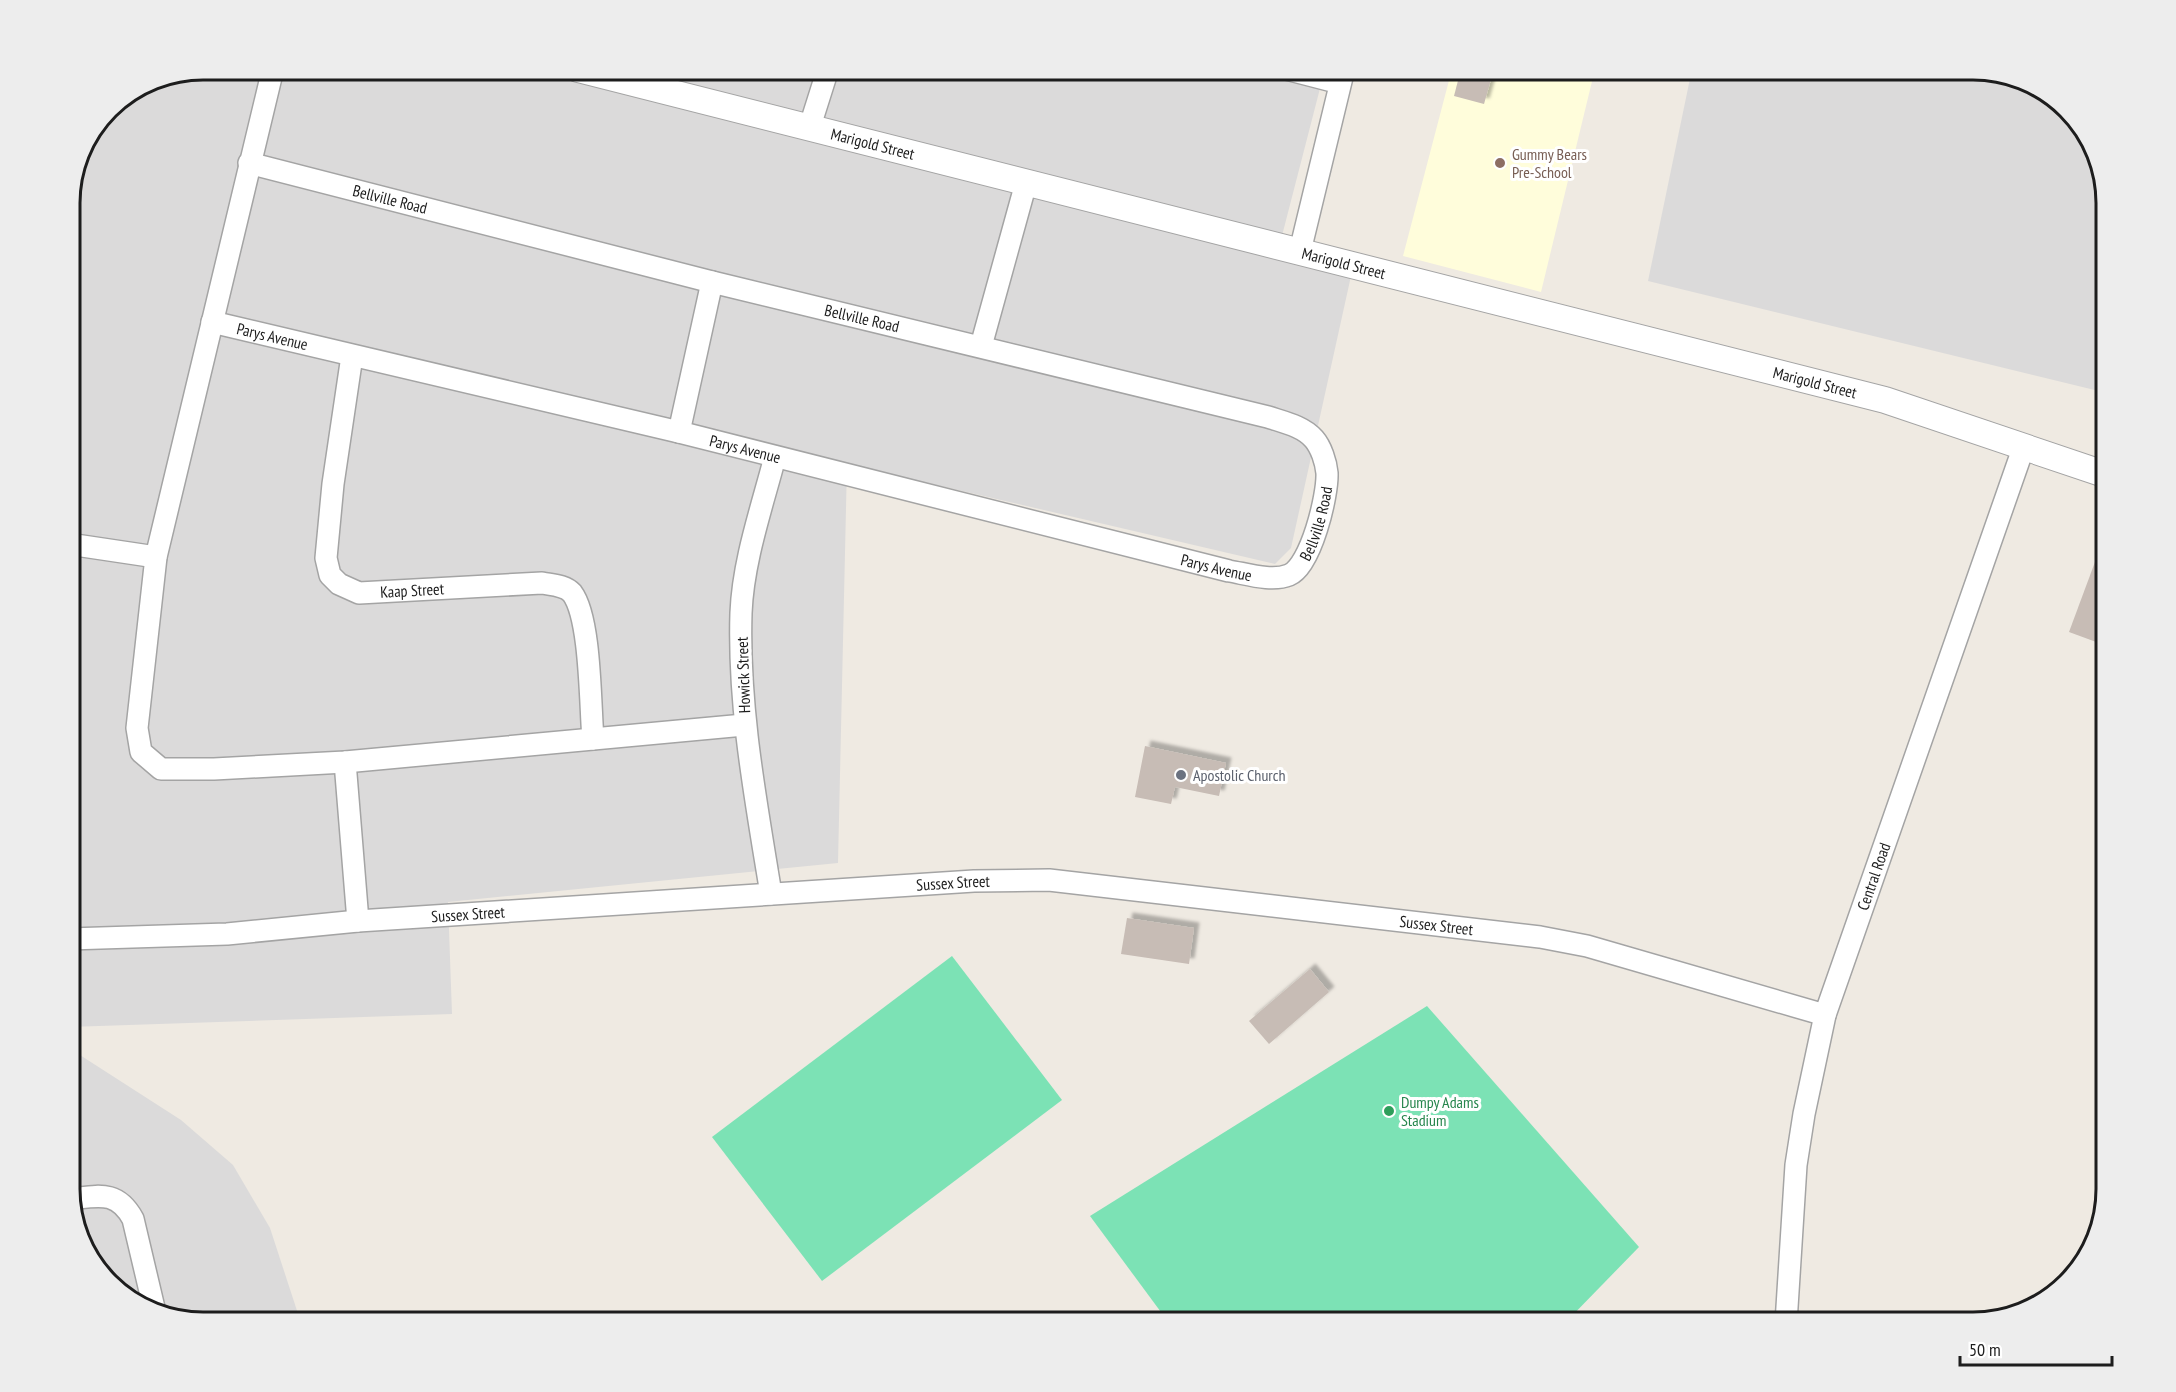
<svg xmlns="http://www.w3.org/2000/svg" width="2176" height="1392" font-family="'PT Sans Narrow',sans-serif">
	<style>
		.residential { fill: #dbdada }
		.education { fill: #fffddb }
		.pitch { fill: #7ce2b5 }
		.building { fill: #c7bcb5; filter: url(#shadow) }
		.lines { fill: none; stroke-linecap: round; stroke-linejoin: round }
		.minor-casing { stroke: #a4a4a4; stroke-width: 24 }
		.tertiary-casing { stroke: #a4a4a4; stroke-width: 28 }
		.minor { stroke: #fff; stroke-width: 21 }
		.tertiary { stroke: #fff; stroke-width: 26 }
		.education-dot { fill: #8d6e63; stroke: #fff; stroke-width: 2 }
		.worship-dot { fill: #6b7280; stroke: #fff; stroke-width: 2 }
		.leisure-dot { fill: #2e9e5b; stroke: #fff; stroke-width: 2 }
		.labels { text-anchor: middle; dominant-baseline: central; stroke-width: 6; stroke-linejoin: round; paint-order: stroke }
		.street-label { font-size: 16px; fill: #1d1d1d; stroke: #fff }
		.education-label { font-size: 16px; fill: #785e54; stroke: #fff; text-anchor: start }
		.worship-label { font-size: 16px; fill: #5b616d; stroke: #fff; text-anchor: start }
		.leisure-label { font-size: 16px; fill: #27864d; stroke: #fff; text-anchor: start }
		.rim { fill: none; stroke: #1d1d1d; stroke-width: 3 }
	</style>
	<defs>
		<filter id="shadow"><feDropShadow dx="5.5" dy="-5.5" stdDeviation="1.5" flood-color="#0004"/></filter>
	</defs>
	<rect width="100%" height="100%" fill="#efeae2"/>
	<!-- residential -->
	<g class="residential">
		<path d="M203,69H1325L1276,259L1351,276L1291,548L1275,564L847,464L838,863L448,902L452,1014L69,1027V194L79,151L108,108L152,79Z"/>
		<path d="M1692,69H1973L2047,91L2089,136L2107,202V393L1648,281Z"/>
		<path d="M69,1048L181,1120L233,1165L270,1228L301,1323H203L129,1301L87,1256L69,1198Z"/>
	</g>
	<!-- education -->
	<path class="education" d="M1452,69H1595L1541,292L1403,256Z"/>
	<!-- pitch -->
	<g class="pitch">
		<path d="M952,956L1062,1100L822,1281L712,1137Z"/>
		<path d="M1427,1006L1639,1247L1565,1323H1169L1090,1216Z"/>
	</g>
	<!-- building -->
	<g class="building">
		<path d="M1461,69H1494L1484,104L1454,96Z"/>
		<path d="M2105,535H2107V646L2069,632Z"/>
		<path d="M1145,746L1226,763L1219,796L1175,787L1171,804L1135,797Z"/>
		<path d="M1127,918L1194,928L1189,964L1121,954Z"/>
		<path d="M1310,969L1329,992L1269,1044L1249,1021Z"/>
	</g>
	<g class="lines">
		<!-- minor casing -->
		<g class="minor-casing">
			<g id="minor">
				<path d="M273,69L156,557L137,728L141,752L161,769H214L345,762L744,725"/>
				<path d="M1286,69L1340,83"/>
				<path d="M810,126L828,69"/>
				<path d="M1300,251L1344,69"/>
				<path id="s1" d="M212,322L679,432L1229,571C1247,574 1272,582 1289,575C1311,566 1328,495 1327,473C1326,462 1321,447 1314,439C1303,426 1283,422 1268,417L712,282L249,163"/>
				<path d="M981,346L1026,183"/>
				<path id="s2" d="M352,356L333,484L326,558L330,575L339,584L359,593L542,583C552,585 565,585 572,593C591,618 590,705 593,739"/>
				<path d="M679,432L712,282"/>
				<path d="M69,544L156,557"/>
				<path d="M345,762L358,921"/>
				<path d="M771,894C756,801 738,708 741,613C743,561 762,507 775,457"/>
				<path id="s3" d="M69,939L227,934L358,921L974,881L1049,880L1540,937L1587,946L1825,1015"/>
				<path d="M70,1199C99,1196 117,1190 133,1219L154,1308"/>
				<path id="s4" d="M1786,1323L1796,1165L1804,1114L1825,1015L2024,446"/>
			</g>
		</g>
		<!-- tertiary casing -->
		<g class="tertiary-casing">
			<g id="tertiary">
				<path id="s5" d="M578,69L1885,400L2107,475"/>
			</g>
		</g>
		<!-- minor -->
		<use href="#minor" class="minor"/>
		<!-- tertiary -->
		<use href="#tertiary" class="tertiary"/>
	</g>
	<!-- markers -->
	<circle class="education-dot" cx="1500" cy="163" r="6"/>
	<circle class="worship-dot" cx="1181" cy="775" r="6"/>
	<circle class="leisure-dot" cx="1389" cy="1111" r="6"/>
	<g class="labels">
		<!-- street labels -->
		<g class="street-label">
			<text stroke="none"><textPath href="#s5" startOffset="304">Marigold Street</textPath></text>
			<text transform="translate(390 199) rotate(14)">Bellville Road</text>
			<text stroke="none"><textPath href="#s5" startOffset="790">Marigold Street</textPath></text>
			<text transform="translate(862 318) rotate(13)">Bellville Road</text>
			<text stroke="none"><textPath href="#s1" startOffset="62">Parys Avenue</textPath></text>
			<text stroke="none"><textPath href="#s5" startOffset="1276">Marigold Street</textPath></text>
			<text stroke="none"><textPath href="#s1" startOffset="548">Parys Avenue</textPath></text>
			<text stroke="none"><textPath href="#s1" startOffset="1168">Bellville Road</textPath></text>
			<text stroke="none"><textPath href="#s1" startOffset="1034">Parys Avenue</textPath></text>
			<text stroke="none"><textPath href="#s2" startOffset="309">Kaap Street</textPath></text>
			<text transform="translate(743 675) rotate(-92)">Howick Street</text>
			<text stroke="none"><textPath href="#s4" startOffset="458">Central Road</textPath></text>
			<text stroke="none"><textPath href="#s3" startOffset="886">Sussex Street</textPath></text>
			<text stroke="none"><textPath href="#s3" startOffset="400">Sussex Street</textPath></text>
			<text stroke="none"><textPath href="#s3" startOffset="1372">Sussex Street</textPath></text>
		</g>
		<!-- education labels -->
		<g class="education-label">
			<text x="1512" y="154">Gummy Bears<tspan x="1512" dy="18">Pre-School</tspan></text>
		</g>
		<!-- worship labels -->
		<g class="worship-label">
			<text x="1193" y="775">Apostolic Church</text>
		</g>
		<!-- leisure labels -->
		<g class="leisure-label">
			<text x="1401" y="1102">Dumpy Adams<tspan x="1401" dy="18">Stadium</tspan></text>
		</g>
	</g>
	<!-- crop -->
	<path d="M0 0H2176V1392H0ZM203 80H1973A123 123 0 0 1 2096 203V1189A123 123 0 0 1 1973 1312H203A123 123 0 0 1 80 1189V203A123 123 0 0 1 203 80Z" fill="#ededed" fill-rule="evenodd"/>
	<path class="rim" d="M203 80H1973A123 123 0 0 1 2096 203V1189A123 123 0 0 1 1973 1312H203A123 123 0 0 1 80 1189V203A123 123 0 0 1 203 80Z"/>
	<!-- scale -->
	<path d="M1960 1356v9h152v-9" fill="none" stroke="#1d1d1d" stroke-width="3"/>
	<text x="1969" y="1356" font-size="18" fill="#1d1d1d" stroke="#ffffff" stroke-width="4.5" paint-order="stroke">50 m</text>
</svg>
